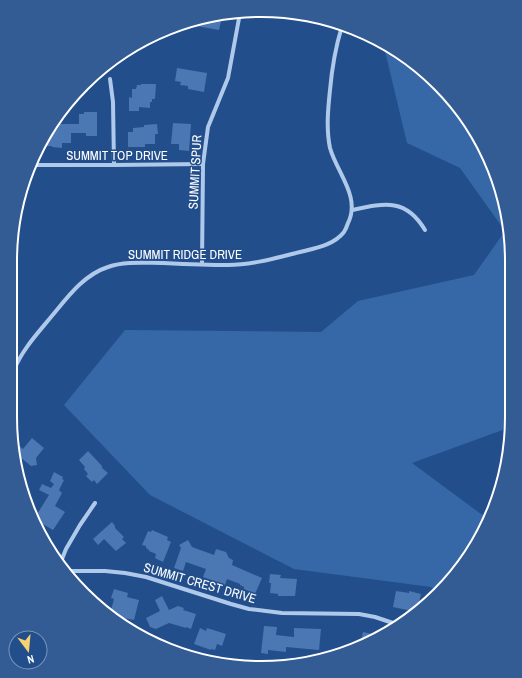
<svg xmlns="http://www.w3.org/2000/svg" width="522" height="678" font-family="'Archivo Narrow',sans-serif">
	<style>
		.green { fill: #3668a8 }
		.building { fill: #4b77b2 }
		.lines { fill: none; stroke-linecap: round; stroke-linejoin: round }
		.minor { stroke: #afc9eb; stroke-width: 4 }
		.labels { text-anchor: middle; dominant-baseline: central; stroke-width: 3; stroke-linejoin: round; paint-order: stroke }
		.street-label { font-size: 13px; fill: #fff; stroke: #224e8b }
		.rim { fill: none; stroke: #fff; stroke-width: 2 }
	</style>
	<rect width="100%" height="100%" fill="#224e8b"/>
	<!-- green -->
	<path class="green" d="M384,47L414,62L478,135L499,181L511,244L508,428L412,463L481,514L486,516L470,557L439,594L431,587L294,569L150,495L64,405L125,330L321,332L358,301L474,275L505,231L460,168L407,143Z"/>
	<!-- building -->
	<g class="building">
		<path d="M217,16L216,20L221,21L219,30L191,25Z"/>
		<path d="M177,68L207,73L204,92L188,89V86L180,85L181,82L175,81Z"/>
		<path d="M141,84H156L155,99H152V102H150V108L139,107V111H129V97L132,98V89H136L137,85H141Z"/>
		<path d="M84,112H97V136H86V133H71V143H62V148L52,147V146H42L53,124H79V114H84Z"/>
		<path d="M173,123L191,124L189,151L179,150V144H171Z"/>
		<path d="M157,124L158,134H155V144H145V147H128V132H133V128L144,127V125Z"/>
		<path d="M32,438L44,448L36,458L37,465L31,466L15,453L14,448L17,444L23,449Z"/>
		<path d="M88,451L102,466V468L108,473L97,484L94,480L92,482L86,476L88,474L84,469L85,467L79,460Z"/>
		<path d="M54,472L63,477L62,479L64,480L59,490L62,493L55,506L65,512L53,530L34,519L49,495L39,490L42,484L51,488L54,484L50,481Z"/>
		<path d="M112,522L115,526V528L124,537L122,539L126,543L116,551L104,539L98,545L93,539Z"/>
		<path d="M152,530L168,537L167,540L171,542L163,562L155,558L156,554L149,551V550L146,548V546L142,545L148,531L151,532Z"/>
		<path d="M188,540L192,547L214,555L216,549L226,552L229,558L233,560L232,565L262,578L255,594L244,589V587L240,585V584L227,579L225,585L203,577L206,569L186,562L183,571L174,568L181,548L179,545Z"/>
		<path d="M270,574L281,575L280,578L297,579L295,596H278V594L270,593L271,583H269Z"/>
		<path d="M114,589L128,593L127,597L139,600L134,620L114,616L115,611L111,610L114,599L111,598Z"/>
		<path d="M396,591L409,593V591L421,594L417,611L416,612L393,607Z"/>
		<path d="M162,596L169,610L178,606L184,608L183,610L196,614L191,629L186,627V628L169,623L156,629L150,627L146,618L160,611L155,600Z"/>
		<path d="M264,626L277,627L276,635L294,637V628L321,629L319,650L286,647V652L268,650V654L261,653Z"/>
		<path d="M200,628L206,631L207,628L226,634L222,646L217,644L215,650L211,649V650L194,644Z"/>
		<path d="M363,632L372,634L370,641L360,646Z"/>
	</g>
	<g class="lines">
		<!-- minor -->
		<g class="minor">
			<path d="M110,79L113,102L114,165"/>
			<path d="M32,165H114L203,164"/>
			<path d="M352,210C385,203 406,198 425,230"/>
			<path d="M202,264L203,164L208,127L228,78L240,13"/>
			<path d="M10,385C11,380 12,375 14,370C22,350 37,334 51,317C67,298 83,275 108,267C125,261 145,263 163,263C184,264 206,265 228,265C252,265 276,258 300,252C316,248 334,245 344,232C346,229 347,226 348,223C361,197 337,173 330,148C326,129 328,109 330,90C332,67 335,49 342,26"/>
			<path d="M60,564L66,549L80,525L95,503"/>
			<path d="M66,571H105L125,573L146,577L231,604L249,609L282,613L359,614L375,617L399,625"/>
		</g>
	</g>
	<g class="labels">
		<!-- street labels -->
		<g class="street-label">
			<text x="117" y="155">SUMMIT TOP DRIVE</text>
			<text transform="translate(195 172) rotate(-87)">SUMMIT SPUR</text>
			<text x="185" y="254">SUMMIT RIDGE DRIVE</text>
			<text transform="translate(200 583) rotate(16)">SUMMIT CREST DRIVE</text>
		</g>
	</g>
	<!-- crop -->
	<path d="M0 0H522V678H0ZM261 17H261A244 244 0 0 1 505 261V417A244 244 0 0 1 261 661H261A244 244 0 0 1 17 417V261A244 244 0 0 1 261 17Z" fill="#345c94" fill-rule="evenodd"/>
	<path class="rim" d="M261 17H261A244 244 0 0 1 505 261V417A244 244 0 0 1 261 661H261A244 244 0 0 1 17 417V261A244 244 0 0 1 261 17Z"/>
	<!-- north arrow -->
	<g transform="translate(28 650) rotate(164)"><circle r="19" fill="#224e8b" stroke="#7a95b9"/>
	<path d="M0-3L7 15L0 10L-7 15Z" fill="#f7d271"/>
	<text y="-6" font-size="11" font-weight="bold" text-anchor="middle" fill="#ffffff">N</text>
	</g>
</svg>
